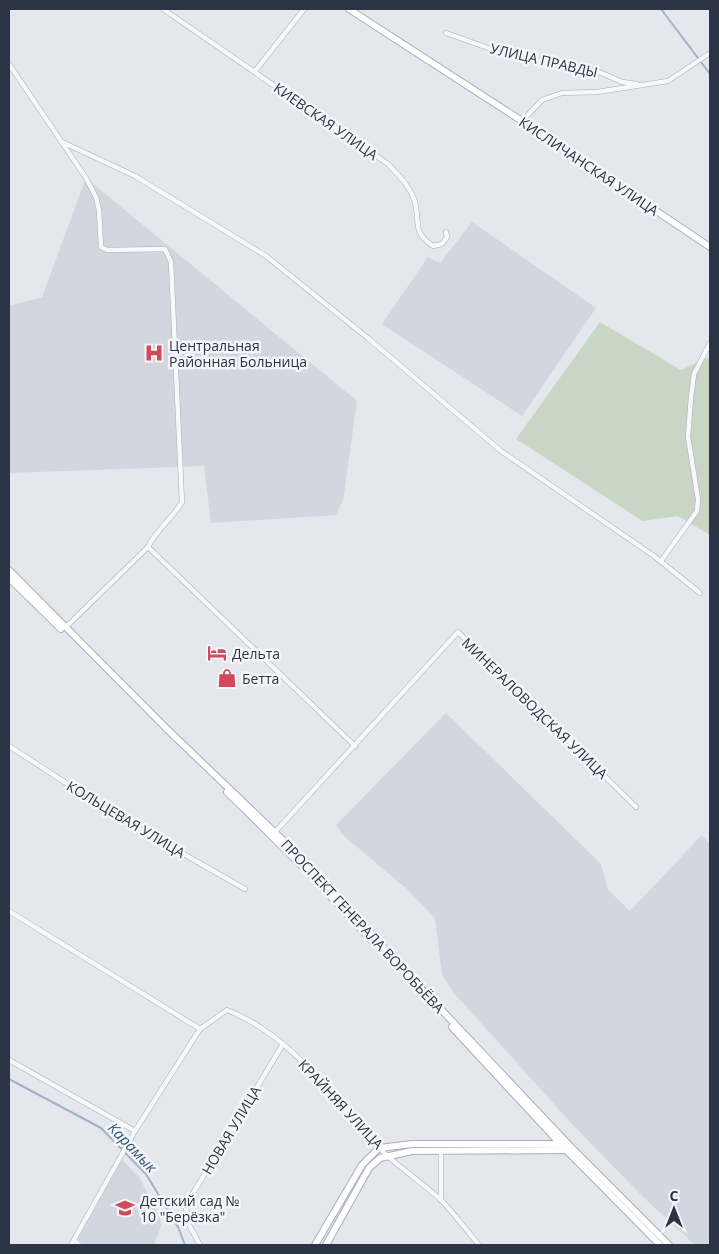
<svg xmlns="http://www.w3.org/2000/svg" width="719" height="1254" font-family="'Open Sans',sans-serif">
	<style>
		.built { fill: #d2d6de }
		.green { fill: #c9d6c5 }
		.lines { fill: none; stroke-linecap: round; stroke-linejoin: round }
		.stream { stroke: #9fb4cc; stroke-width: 2 }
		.street-casing { stroke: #a9aeb7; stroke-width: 5.5 }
		.secondary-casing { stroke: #a9aeb7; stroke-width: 8 }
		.street { stroke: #f7f8fa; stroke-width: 4.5 }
		.secondary { stroke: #fff; stroke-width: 6 }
		.labels { text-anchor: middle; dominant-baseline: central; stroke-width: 5; stroke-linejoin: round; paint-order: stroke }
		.street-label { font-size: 14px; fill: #2b3445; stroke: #f4f6f9 }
		.poi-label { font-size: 14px; fill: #2b3445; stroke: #f4f6f9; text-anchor: start }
		.water-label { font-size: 15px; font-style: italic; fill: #34527a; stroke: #f4f6f9 }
	</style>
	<rect width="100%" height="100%" fill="#e4e7ec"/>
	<!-- built -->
	<g class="built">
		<path d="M86,178L357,401L343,501L336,515L211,523L204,466L9,473V306L42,297Z"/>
		<path d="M472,222L596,308L522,416L382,324L428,257L440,263Z"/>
		<path d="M446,713L601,864L608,890L630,911L702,835L710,845V1245H695L642,1196L573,1125L453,992L442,974L435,918L406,888L344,836L336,825Z"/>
		<path d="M122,1160L139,1177L160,1217L161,1225L154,1245H85L78,1239Z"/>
	</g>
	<!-- green -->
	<path class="green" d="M600,322L681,370L710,357V535L678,516L643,521L516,439Z"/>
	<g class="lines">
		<!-- stream -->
		<g class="stream">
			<path d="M661,9L710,74"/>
			<path d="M9,1079L101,1128L146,1174L178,1227L185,1245"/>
		</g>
		<!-- street casing -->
		<g class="street-casing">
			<g id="street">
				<path d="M163,9L388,164C399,176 410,186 415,202C420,223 412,232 433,246L442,244L447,237L446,232"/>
				<path d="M446,33L494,50L542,62L599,72L622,82L637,84"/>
				<path d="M9,64L86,178L96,197L99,210L101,247L107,250L165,249L171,262L182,502C172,519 156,530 148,547L66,627"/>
				<path d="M255,71L304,9"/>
				<path d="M522,121L542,100L562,93L597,92L668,81L710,53"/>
				<path d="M60,141L135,176L266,256L369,339L501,451L654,556L700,593"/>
				<path d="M148,547L355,746"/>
				<path d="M661,561L697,511L698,499L688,437L691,397L694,374L710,343"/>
				<path d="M9,746L117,816L245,889"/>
				<path d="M275,832L458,632L636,807"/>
				<path d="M9,911L200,1029L227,1010C293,1036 332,1097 378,1147C397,1166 420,1181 440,1199C454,1213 466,1230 479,1245"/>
				<path d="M9,1060L135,1131"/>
				<path d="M441,1151V1200"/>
				<path d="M74,1240L79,1245"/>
				<path d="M71,1245L135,1131L200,1029"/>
				<path d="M200,1245L187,1221L186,1205L283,1044"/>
			</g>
		</g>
		<!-- secondary casing -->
		<g class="secondary-casing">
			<g id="secondary">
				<path d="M349,9L522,121L710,247"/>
				<path d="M9,570L168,730L315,871L401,967L569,1145L669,1245"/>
				<path d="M9,578L61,629"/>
				<path d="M227,792L309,873L372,941"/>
				<path d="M452,1027L566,1150L660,1245"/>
				<path d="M315,1245L362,1165L379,1148L412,1144H562"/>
				<path d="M326,1245L369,1168L380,1158L412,1151L567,1150"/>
			</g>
		</g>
		<!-- street -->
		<use href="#street" class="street"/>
		<!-- secondary -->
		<use href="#secondary" class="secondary"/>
	</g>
	<!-- icons -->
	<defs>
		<g id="hospital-bare" transform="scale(1.5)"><path d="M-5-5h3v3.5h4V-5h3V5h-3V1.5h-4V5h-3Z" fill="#d1495b" stroke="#f4f6f9" stroke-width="2.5" paint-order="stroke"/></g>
		<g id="hotel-bare" transform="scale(1.5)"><path d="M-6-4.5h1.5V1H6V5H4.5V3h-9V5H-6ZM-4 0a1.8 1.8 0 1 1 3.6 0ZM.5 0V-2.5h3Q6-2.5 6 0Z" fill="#d1495b" stroke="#f4f6f9" stroke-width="2.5" paint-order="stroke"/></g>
		<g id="shop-bare" transform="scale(1.5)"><path d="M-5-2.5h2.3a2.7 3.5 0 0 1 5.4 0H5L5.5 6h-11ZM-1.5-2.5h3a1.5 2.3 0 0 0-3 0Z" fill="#d1495b" stroke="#f4f6f9" stroke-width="2.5" paint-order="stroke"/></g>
		<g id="school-bare" transform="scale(1.5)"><path d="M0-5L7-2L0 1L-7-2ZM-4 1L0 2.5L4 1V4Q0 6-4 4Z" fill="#d1495b" stroke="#f4f6f9" stroke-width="2.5" paint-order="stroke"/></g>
	</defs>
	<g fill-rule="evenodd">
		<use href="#hospital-bare" x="154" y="353"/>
		<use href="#hotel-bare" x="217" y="653"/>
		<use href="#shop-bare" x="227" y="678"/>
		<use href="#school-bare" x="125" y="1208"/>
	</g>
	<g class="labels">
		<!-- street labels -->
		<g class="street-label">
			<text transform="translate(544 60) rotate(13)">УЛИЦА ПРАВДЫ</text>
			<text transform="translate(326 121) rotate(35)">КИЕВСКАЯ УЛИЦА</text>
			<text transform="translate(589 166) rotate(34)">КИСЛИЧАНСКАЯ УЛИЦА</text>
			<text transform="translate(535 708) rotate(44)">МИНЕРАЛОВОДСКАЯ УЛИЦА</text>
			<text transform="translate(126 819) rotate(31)">КОЛЬЦЕВАЯ УЛИЦА</text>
			<text transform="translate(363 926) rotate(47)">ПРОСПЕКТ ГЕНЕРАЛА ВОРОБЬЁВА</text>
			<text transform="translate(341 1104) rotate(47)">КРАЙНЯЯ УЛИЦА</text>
			<text transform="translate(231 1130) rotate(-59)">НОВАЯ УЛИЦА</text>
		</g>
		<!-- poi labels -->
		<g class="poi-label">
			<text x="169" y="345">Центральная<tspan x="169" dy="16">Районная Больница</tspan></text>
			<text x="232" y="653">Дельта</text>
			<text x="242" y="678">Бетта</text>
			<text x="140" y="1200">Детский сад №<tspan x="140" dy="16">10 "Берёзка"</tspan></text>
		</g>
		<!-- water labels -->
		<g class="water-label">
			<text transform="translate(133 1147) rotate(46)">Карамык</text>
		</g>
	</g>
	<!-- border -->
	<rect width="719" height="1254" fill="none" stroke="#2b3445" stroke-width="20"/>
	<!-- north arrow -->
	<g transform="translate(674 1209)" stroke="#f4f6f9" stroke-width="4" paint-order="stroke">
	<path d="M0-4L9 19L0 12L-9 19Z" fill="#2b3445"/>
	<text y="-8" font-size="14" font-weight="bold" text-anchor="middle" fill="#2b3445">С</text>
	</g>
</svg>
